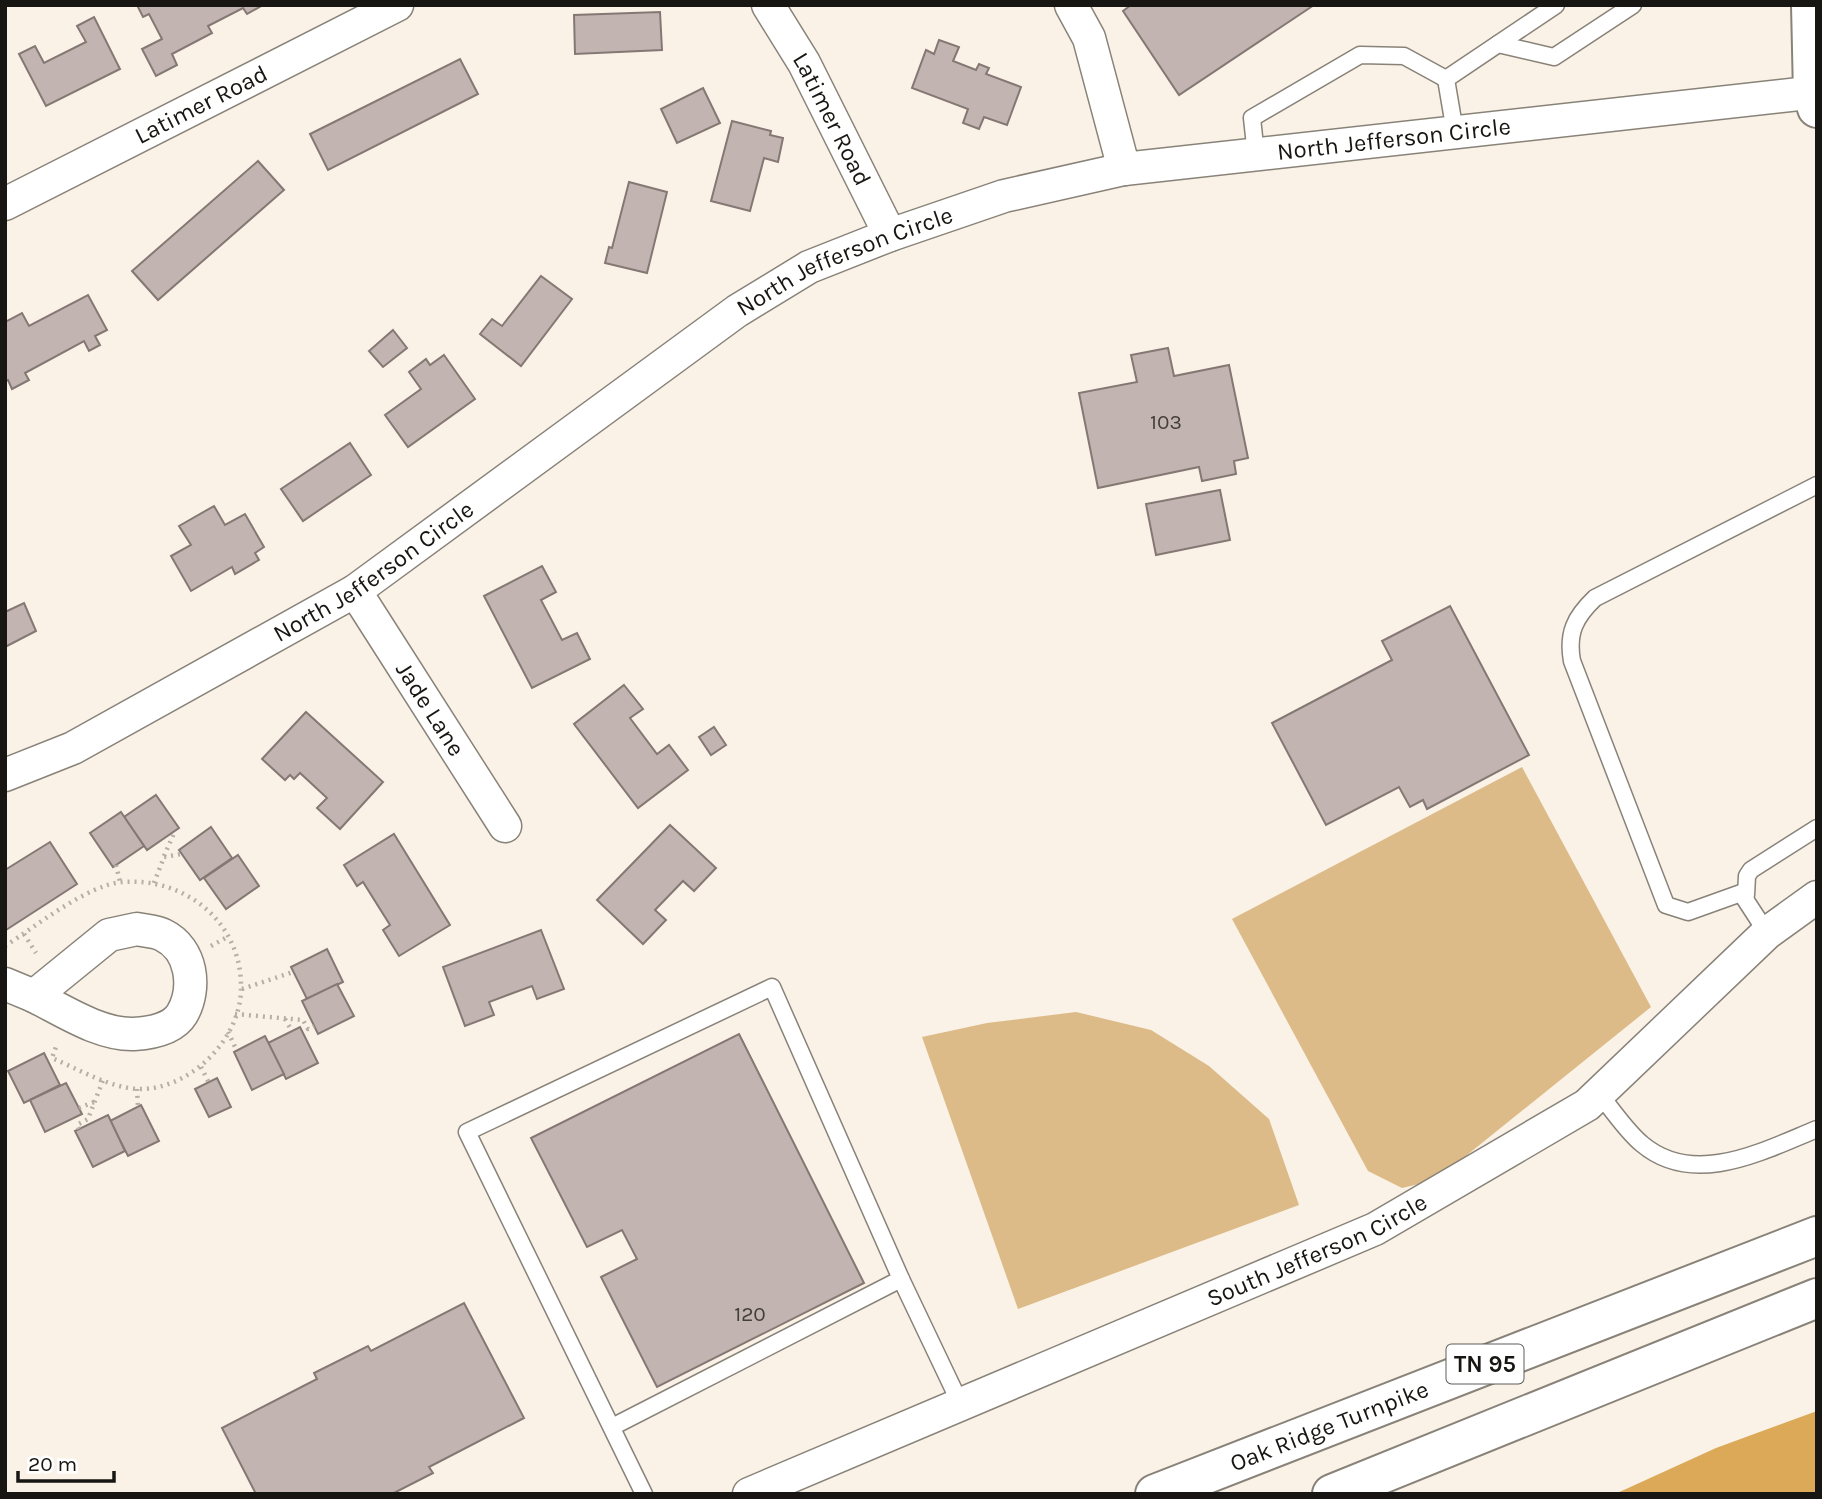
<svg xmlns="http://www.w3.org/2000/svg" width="1822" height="1499" font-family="Karla,sans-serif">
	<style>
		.green { fill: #dcbb88 }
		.forest { fill: #dba958 }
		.building { fill: #c2b4b0; stroke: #857874; stroke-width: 2 }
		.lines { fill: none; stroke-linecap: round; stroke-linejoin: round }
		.service-casing { stroke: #888278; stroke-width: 19 }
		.minor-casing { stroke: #888278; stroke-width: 35 }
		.tertiary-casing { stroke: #888278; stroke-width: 42 }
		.trunk-casing { stroke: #888278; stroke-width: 42 }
		.path { stroke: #b5afa6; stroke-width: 4.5; stroke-dasharray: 2 5; stroke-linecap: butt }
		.service { stroke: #fff; stroke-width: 16 }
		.minor { stroke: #fff; stroke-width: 32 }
		.tertiary { stroke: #fff; stroke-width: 38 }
		.trunk { stroke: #fff; stroke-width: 38 }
		.labels { text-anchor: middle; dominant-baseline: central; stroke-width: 5; stroke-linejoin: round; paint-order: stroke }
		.number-label { font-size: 21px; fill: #423e3a }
		.shield { fill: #fff; stroke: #5d5c59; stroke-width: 2 }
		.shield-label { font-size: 23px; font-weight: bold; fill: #181612 }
		.street-label { font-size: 24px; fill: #181612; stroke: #fff }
	</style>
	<rect width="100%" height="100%" fill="#faf2e7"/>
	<!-- green -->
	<g class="green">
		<path d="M1522,767L1651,1007L1436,1180L1402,1188L1368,1171L1232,919Z"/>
		<path d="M1076,1012L1151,1030L1209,1066L1269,1119L1299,1205L1018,1309L922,1037L987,1023Z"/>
	</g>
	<!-- forest -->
	<path class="forest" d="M1817,1411V1494H1615L1716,1448Z"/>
	<!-- building -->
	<g class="building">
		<path d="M137,5H263L247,14L243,8L208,26L212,33L172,54L177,65L156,76L142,49L162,39L149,14L143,17Z"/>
		<path d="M1131,5H1314L1179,95L1123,11Z"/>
		<path d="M660,12L662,50L575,54L574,15Z"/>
		<path d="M94,17L120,69L46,106L19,54L35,46L44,63L86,42L77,26Z"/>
		<path d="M939,40L959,47L953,61L976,70L979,64L989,68L986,74L1021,87L1007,125L984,117L979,129L963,123L968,109L912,88L926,50L934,54Z"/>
		<path d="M460,59L478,94L328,170L310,134Z"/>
		<path d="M703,88L720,123L677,143L661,109Z"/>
		<path d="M732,121L771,131L770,135L783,138L778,162L764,158L750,211L711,201Z"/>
		<path d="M258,161L284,190L158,300L132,271Z"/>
		<path d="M629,182L667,192L647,273L605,263L609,247L612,248Z"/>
		<path d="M541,276L572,299L521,366L480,334L492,319L502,326Z"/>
		<path d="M88,295L107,330L95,336L100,345L89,351L84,341L25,373L29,380L12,389L8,380L5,381V322L22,313L29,326Z"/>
		<path d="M393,330L407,348L383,367L369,351Z"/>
		<path d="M1168,348L1174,376L1229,365L1248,458L1234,461L1236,474L1202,481L1199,467L1098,488L1079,393L1137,382L1131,355Z"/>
		<path d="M444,355L475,399L408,447L385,415L421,389L409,372L426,359L430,365Z"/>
		<path d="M350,443L371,475L303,521L281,489Z"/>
		<path d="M1220,490L1230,540L1156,555L1146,504Z"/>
		<path d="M214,506L225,525L245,514L264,547L255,553L259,560L235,574L232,567L191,591L171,556L191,545L179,526Z"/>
		<path d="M542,566L556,592L541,600L562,640L577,633L590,659L532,688L484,596Z"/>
		<path d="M24,603L36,631L5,647V612Z"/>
		<path d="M1450,606L1529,755L1427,809L1423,800L1410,807L1399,787L1326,825L1272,723L1392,660L1382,641Z"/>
		<path d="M624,685L643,709L630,718L657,754L669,745L688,770L638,808L574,724Z"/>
		<path d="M306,712L383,782L340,829L317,808L327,798L300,773L294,779L290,775L285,780L262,759Z"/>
		<path d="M714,727L726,745L711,755L699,737Z"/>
		<path d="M156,795L179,828L147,850L124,817Z"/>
		<path d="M121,812L144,846L113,867L90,833Z"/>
		<path d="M670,825L716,868L694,891L683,881L655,910L666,920L643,944L597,900Z"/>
		<path d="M211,827L232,858L200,880L179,850Z"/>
		<path d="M394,834L450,925L399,956L383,930L390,925L363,882L357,886L344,865Z"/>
		<path d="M50,842L77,884L6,930L5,870Z"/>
		<path d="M238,855L259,886L226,909L204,878Z"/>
		<path d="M541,930L564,989L537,999L532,986L489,1002L494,1015L465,1026L443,967Z"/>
		<path d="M327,949L343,982L307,999L291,967Z"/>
		<path d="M337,984L354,1016L318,1034L302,1001Z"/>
		<path d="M300,1027L318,1063L286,1079L268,1043Z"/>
		<path d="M739,1034L864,1283L657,1387L601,1277L637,1259L622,1230L587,1247L531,1138Z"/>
		<path d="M265,1036L284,1074L252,1090L234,1052Z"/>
		<path d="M44,1053L60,1085L24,1103L8,1071Z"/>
		<path d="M217,1078L231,1107L209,1117L195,1089Z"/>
		<path d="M66,1083L82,1114L45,1132L30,1100Z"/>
		<path d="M141,1105L159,1141L128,1156L110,1121Z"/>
		<path d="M108,1115L125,1151L93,1167L75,1131Z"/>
		<path d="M464,1303L524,1418L429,1467L433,1473L392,1494H256L222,1428L317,1379L314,1373L368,1346L371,1351Z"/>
	</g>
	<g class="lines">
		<!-- service casing -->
		<g class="service-casing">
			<g id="service">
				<path d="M1498,44L1554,57L1633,5"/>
				<path d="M1455,132L1446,79L1556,5"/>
				<path d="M1256,155L1252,118L1360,55L1404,56L1446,79"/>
				<path d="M1746,895L1747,876L1751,870L1817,828"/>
				<path d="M1767,933L1741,893L1688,912L1666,905L1572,661C1567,633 1575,617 1595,598L1817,485"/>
				<path d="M1599,1094C1613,1110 1626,1131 1642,1144C1694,1188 1763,1151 1817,1129"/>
				<path d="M612,1427L901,1279"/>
				<path d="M644,1494L467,1132L772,987L901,1279L960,1403"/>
			</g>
		</g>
		<!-- minor casing -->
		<g class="minor-casing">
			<g id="minor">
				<path id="s1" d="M768,5L804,63L890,235"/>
				<path d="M1071,5L1089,38L1124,169"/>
				<path id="s2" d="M5,204L397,5"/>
				<path id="s3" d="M355,591L505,826"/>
				<path id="s4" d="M5,775L73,748L355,591L737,311L809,267L890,235L1004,196L1124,169L1817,92"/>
				<path d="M137,929C145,931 156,931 163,935C192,949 197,988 182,1014C173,1029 150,1033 134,1034C100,1035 64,1011 34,996L109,935Z"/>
				<path d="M5,984L34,996"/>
				<path id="s5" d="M749,1494L1375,1229L1587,1105L1767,933L1817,897"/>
			</g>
		</g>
		<!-- tertiary casing -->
		<g class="tertiary-casing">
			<path id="tertiary" d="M1811,5L1813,94L1817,108"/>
		</g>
		<!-- trunk casing -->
		<g class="trunk-casing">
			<g id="trunk">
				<path id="s6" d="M1155,1494L1817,1236"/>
				<path d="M1332,1494L1817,1298"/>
			</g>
		</g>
		<!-- path -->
		<g class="path">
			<path d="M164,856L175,831"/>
			<path d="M116,865L120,882"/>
			<path d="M154,883L164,857L181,854"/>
			<path d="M24,934L36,953"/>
			<path d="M5,946C35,927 87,885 122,882C185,877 242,922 241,988C241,1040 189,1091 137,1089C108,1087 78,1069 52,1058L57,1044"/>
			<path d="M211,946L229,936"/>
			<path d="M242,989L293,972"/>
			<path d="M235,1014L303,1020L308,1029L314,1026"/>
			<path d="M285,1019L292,1031"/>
			<path d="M228,1032L237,1051"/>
			<path d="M201,1067L209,1083"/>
			<path d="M137,1089L138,1107"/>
			<path d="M79,1108L94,1102"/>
			<path d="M79,1129L77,1125L88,1119L103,1080"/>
		</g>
		<!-- service -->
		<use href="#service" class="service"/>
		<!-- minor -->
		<use href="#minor" class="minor"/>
		<!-- tertiary -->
		<use href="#tertiary" class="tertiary"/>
		<!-- trunk -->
		<use href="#trunk" class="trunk"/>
	</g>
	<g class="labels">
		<!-- number labels -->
		<g class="number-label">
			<text x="1166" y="422">103</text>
			<text x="750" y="1314">120</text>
		</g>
		<!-- shield labels -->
		<rect class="shield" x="1446.5" y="1344.5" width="77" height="39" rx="5"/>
		<g class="shield-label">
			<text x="1485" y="1364">TN 95</text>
		</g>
		<!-- street labels -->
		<g class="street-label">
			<text stroke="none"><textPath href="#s2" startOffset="220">Latimer Road</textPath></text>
			<text stroke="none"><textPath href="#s1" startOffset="131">Latimer Road</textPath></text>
			<text stroke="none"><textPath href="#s4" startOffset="1556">North Jefferson Circle</textPath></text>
			<text stroke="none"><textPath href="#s4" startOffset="989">North Jefferson Circle</textPath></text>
			<text stroke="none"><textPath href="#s4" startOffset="422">North Jefferson Circle</textPath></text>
			<text stroke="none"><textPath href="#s3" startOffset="140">Jade Lane</textPath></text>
			<text stroke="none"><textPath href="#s5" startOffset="618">South Jefferson Circle</textPath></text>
			<text stroke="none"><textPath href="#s6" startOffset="187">Oak Ridge Turnpike</textPath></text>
		</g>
	</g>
	<!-- border -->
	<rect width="1822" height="1499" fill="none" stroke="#181612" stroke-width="14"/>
	<!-- scale -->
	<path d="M18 1471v10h96v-10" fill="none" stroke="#181612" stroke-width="3.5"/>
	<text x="28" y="1471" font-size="21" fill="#181612" stroke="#ffffff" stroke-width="5" paint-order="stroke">20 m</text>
</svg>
